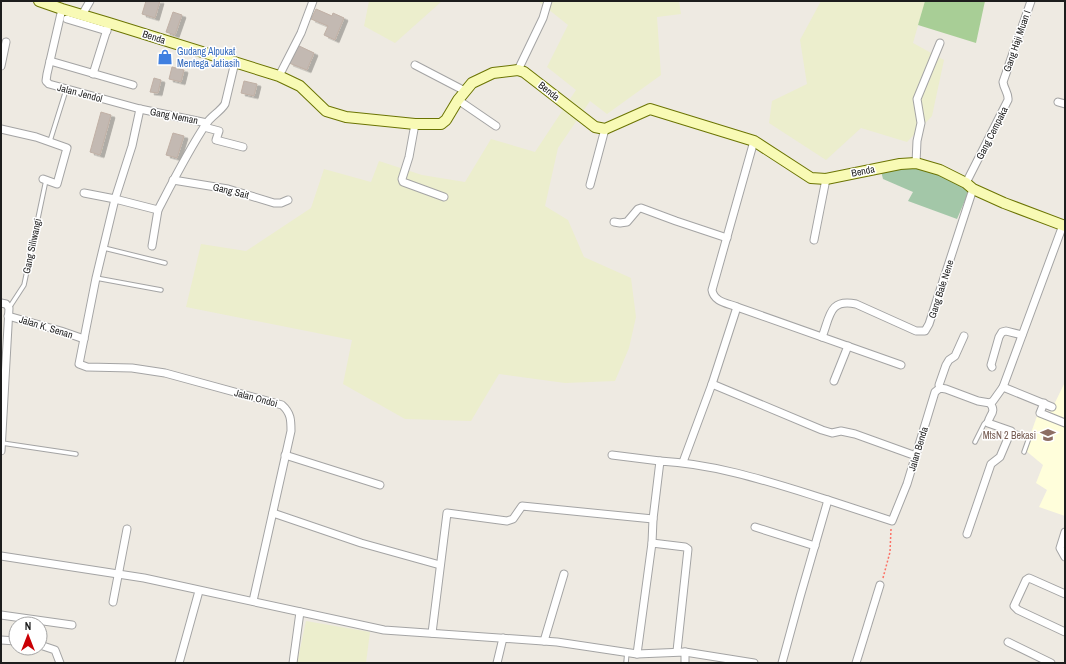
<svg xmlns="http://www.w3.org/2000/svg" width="1066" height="664" font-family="'Archivo Narrow',sans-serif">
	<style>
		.education { fill: #fffedb }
		.farmland { fill: #eceecd }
		.forest { fill: #a8ce96 }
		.cemetery { fill: #a3c7a8 }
		.building { fill: #c3b9b2; stroke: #c0b0a5; filter: url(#shadow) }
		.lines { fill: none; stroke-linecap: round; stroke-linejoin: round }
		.lane-casing { stroke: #a4a4a4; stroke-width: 5.5 }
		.street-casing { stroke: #a4a4a4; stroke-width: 9 }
		.secondary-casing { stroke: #6b7403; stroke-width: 12 }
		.path { stroke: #fb7267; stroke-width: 1.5; stroke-dasharray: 2 2; stroke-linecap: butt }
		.lane { stroke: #fff; stroke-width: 3.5 }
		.street { stroke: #fff; stroke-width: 7 }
		.secondary { stroke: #f8fab5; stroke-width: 10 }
		.labels { text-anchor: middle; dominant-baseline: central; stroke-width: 3; stroke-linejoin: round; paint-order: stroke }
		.street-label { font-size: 10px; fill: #1d1d1d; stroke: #fff }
		.shop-label { font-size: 10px; fill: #366cbe; stroke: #fff; text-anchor: start }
		.education-label { font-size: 10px; fill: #785e54; stroke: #fff; text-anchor: end }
	</style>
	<defs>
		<filter id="shadow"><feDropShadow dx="4" dy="2.5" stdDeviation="0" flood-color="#0004"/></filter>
	</defs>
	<rect width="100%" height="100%" fill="#eeeae2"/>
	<!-- education -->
	<path class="education" d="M1065,382V516L1039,507L1047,490L1036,483L1043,465L1025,450L1037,416L1047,419Z"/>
	<!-- farmland -->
	<g class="farmland">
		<path d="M369,1H442L395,43L364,26Z"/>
		<path d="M538,1H679L681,14L657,17L661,75L607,114L590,101L558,148L545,206L568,220L584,257L631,278L636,317L629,348L615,381L565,383L499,374L471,421L405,419L343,384L352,340L186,307L201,244L246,251L311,208L324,169L371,182L379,161L422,175L465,182L491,139L535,152L576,90L547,67L568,25Z"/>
		<path d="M821,1H925L913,43L944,60L932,116L907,142L861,128L826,160L769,123L772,101L807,84L800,40Z"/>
		<path d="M306,621L370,632L366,663H297Z"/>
	</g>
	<!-- forest -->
	<path class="forest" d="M925,1H985L976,43L918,25Z"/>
	<!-- cemetery -->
	<path class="cemetery" d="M907,166C933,172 948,175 969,191L957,219L908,201L913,192L883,179L881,171Z"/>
	<!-- building -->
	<g class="building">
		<path d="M146,1H160L155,18L142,14Z"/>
		<path d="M316,9L332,16L333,13L344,18L335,40L324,35L328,26L311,19Z"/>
		<path d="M173,12L182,15L175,35L166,32Z"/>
		<path d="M297,45L314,53L307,70L289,63Z"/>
		<path d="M172,67L184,70L181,82L169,79Z"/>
		<path d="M154,78L161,80L158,93L150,92Z"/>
		<path d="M244,81L257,84L254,96L241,93Z"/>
		<path d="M101,112L111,115L100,155L90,152Z"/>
		<path d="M173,133L184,136L177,158L166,155Z"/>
	</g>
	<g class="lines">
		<!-- lane casing -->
		<g class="lane-casing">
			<g id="lane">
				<path d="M50,141L66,90"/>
				<path d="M104,248L165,263"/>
				<path d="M96,278L161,290"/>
				<path d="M9,308L24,285L46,180"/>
				<path d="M1011,431L1029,438L1024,452"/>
				<path d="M975,442L984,424L988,420"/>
				<path d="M2,443L76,454"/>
				<path d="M626,663L627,652"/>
			</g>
		</g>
		<!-- street casing -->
		<g class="street-casing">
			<g id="street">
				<path d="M62,9L47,74L46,81L49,84L140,109L207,123"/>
				<path d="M82,15L90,1"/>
				<path d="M67,19L107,31"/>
				<path d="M50,61L133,85"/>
				<path d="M235,62L225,104C220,112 211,116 206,124C188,151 173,181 158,210L115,199L96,278L79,364L87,367L132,368L165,373L282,405C291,413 291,420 291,431L253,601"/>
				<path d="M415,65L465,91"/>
				<path d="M1,66L6,42"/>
				<path d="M518,70L543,18L548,1"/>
				<path d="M93,74L109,23"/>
				<path d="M279,76L301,33L313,1"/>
				<path d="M458,100L496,126"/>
				<path d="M1058,102L1065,104"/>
				<path d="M415,124L409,157L402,179L403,182L444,197"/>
				<path d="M204,127L219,131L216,140L243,147"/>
				<path d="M1,129L36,137L67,148L57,184L43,179"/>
				<path d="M916,163L917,141L921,123L917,99L940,43"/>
				<path d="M173,180L228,189L274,203H281L288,200"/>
				<path d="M966,183L1008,100C1009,94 1004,89 1003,82L1031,1"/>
				<path d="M590,185L605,129"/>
				<path d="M84,193L115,199L132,146L140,109"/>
				<path d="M614,222L620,223L627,222L638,209L641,208L676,221L727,238"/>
				<path d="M814,240L826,179"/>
				<path d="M152,246L158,210"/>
				<path d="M1,303L6,304L9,308L1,451"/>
				<path d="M737,307C727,303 714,302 712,290L754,141"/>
				<path d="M8,316L61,331L84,339"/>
				<path d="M822,337C830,317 829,298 856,304L916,331H925L929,324L973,189"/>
				<path d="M992,367L991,365L999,337L1002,332L1006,331L1022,335"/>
				<path d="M834,381L848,346"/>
				<path d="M712,384L822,430L832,433L841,431L855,434L916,456"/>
				<path d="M1003,387L1052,407"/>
				<path d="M940,388L939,385L946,365L949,360L955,356L964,336"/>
				<path d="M1044,403L1040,413L1065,423"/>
				<path d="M285,455L380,485"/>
				<path d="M612,455L660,461"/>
				<path d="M683,462L712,384L737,307L901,365"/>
				<path d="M273,513L361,543L440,565"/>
				<path d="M755,527L815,546"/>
				<path d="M1065,532L1060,548L1065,557"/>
				<path d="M967,534L991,464L1000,457L1011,431L988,423C989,414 997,413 990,403"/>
				<path d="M652,543L685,547L688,549L677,651"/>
				<path d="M1,556L144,578L384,630L557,642L637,654L685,652L754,663"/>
				<path d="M1065,594L1029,578L1026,580L1014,606L1018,610L1065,632"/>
				<path d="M113,602L127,529"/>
				<path d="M1,615L72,625"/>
				<path d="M432,633L447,513L507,521L513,519L522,506L653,519"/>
				<path d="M1,640L16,641"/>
				<path d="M544,641L564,574"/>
				<path d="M1008,642L1051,663"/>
				<path d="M40,645L55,650L60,663"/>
				<path d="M637,654L652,543L653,519L660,461C718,464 773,483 828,500"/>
				<path d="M179,663L199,591"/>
				<path d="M293,663L300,612"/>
				<path d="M497,663L503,638"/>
				<path d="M685,663V652"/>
				<path d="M782,663L800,597L828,500L892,521L907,484L935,392L940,388L946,389L978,401L990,403L993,401L1003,387L1063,225"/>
				<path d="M856,663L880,585"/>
			</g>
		</g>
		<!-- secondary casing -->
		<g class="secondary-casing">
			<path id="secondary" d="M39,1L62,9L109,23L279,76L300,86L326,111L346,117L415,124H441L446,120L458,100L472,83L493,73L518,70L524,72L595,127L605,129L650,109L754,141L811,178L826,179L900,164L916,163L940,170L966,183L973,189L1004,203L1065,226"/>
		</g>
		<!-- path -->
		<path class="path" d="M883,578L890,552L891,529"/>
		<!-- lane -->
		<use href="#lane" class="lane"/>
		<!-- street -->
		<use href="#street" class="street"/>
		<!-- secondary -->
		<use href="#secondary" class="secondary"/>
	</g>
	<!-- icons -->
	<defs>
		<g id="shop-bare" transform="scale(1.2)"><path d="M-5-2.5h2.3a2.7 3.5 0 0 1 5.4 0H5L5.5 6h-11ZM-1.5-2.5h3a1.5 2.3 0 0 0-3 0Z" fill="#3f7fe0" stroke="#fff" stroke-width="2.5" paint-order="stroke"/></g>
		<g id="school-bare" transform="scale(1.2)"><path d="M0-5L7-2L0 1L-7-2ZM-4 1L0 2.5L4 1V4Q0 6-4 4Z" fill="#8d6e63" stroke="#fff" stroke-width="2.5" paint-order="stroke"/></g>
	</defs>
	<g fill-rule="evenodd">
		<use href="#shop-bare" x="165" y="57"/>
		<use href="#school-bare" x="1048" y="435"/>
	</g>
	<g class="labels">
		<!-- street labels -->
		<g class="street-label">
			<text transform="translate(154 37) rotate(18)">Benda</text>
			<text transform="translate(1017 41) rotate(-71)">Gang Haji Muan I</text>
			<text transform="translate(549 91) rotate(38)">Benda</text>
			<text transform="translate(80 93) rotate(15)">Jalan Jendol</text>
			<text transform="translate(174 116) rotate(11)">Gang Neman</text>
			<text transform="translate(992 133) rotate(-63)">Gang Cempaka</text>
			<text transform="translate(863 171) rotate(-11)">Benda</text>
			<text transform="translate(231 191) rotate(14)">Gang Sait</text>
			<text transform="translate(32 246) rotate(-78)">Gang Siliwangi</text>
			<text transform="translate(941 289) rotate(-72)">Gang Bale Nene</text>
			<text transform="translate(46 327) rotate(17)">Jalan K. Senan</text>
			<text transform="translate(256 398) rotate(15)">Jalan Ondoi</text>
			<text transform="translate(918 449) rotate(-73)">Jalan Benda</text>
		</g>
		<!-- shop labels -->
		<g class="shop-label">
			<text x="177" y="51">Gudang Alpukat<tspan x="177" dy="12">Mentega Jatiasih</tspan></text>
		</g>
		<!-- education labels -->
		<g class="education-label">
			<text x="1036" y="435">MtsN 2 Bekasi</text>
		</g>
	</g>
	<!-- border -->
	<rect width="1066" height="664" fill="none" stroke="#1d1d1d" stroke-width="4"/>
	<!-- north arrow -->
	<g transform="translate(28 636)"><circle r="19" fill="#ffffff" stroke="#a5a5a5"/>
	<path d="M0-3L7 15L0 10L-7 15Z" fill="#ca0005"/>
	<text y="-6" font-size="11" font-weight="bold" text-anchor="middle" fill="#1d1d1d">N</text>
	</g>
</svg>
